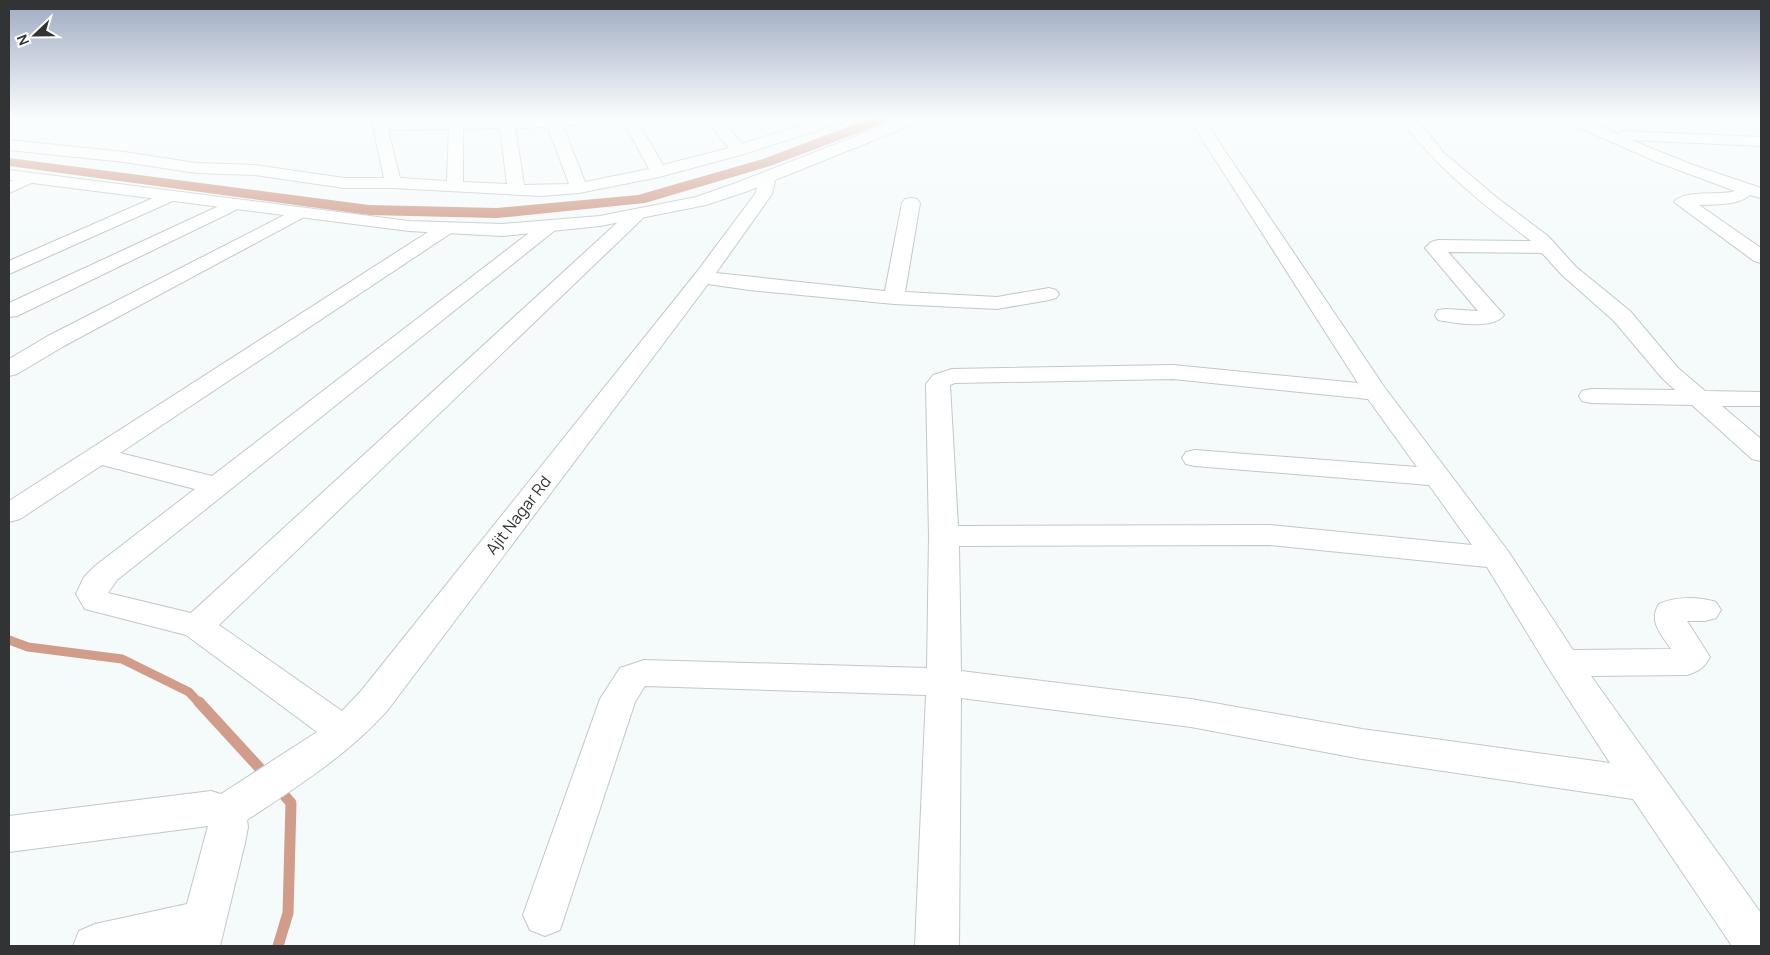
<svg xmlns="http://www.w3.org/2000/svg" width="1770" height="955" font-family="Manrope,sans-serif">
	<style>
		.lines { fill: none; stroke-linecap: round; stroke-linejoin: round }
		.stream-far1 { stroke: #d19c8a; stroke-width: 9 }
		.stream { stroke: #d19c8a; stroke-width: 11 }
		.canal { fill: #d19c8a; fill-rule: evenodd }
		.minor-casing { stroke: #c2c7c8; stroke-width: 2 }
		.tertiary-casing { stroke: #c2c7c8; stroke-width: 2 }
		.minor { fill: #fff; fill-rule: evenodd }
		.tertiary { fill: #fff; fill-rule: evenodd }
		.labels { text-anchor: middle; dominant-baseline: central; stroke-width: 4; stroke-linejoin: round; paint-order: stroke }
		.street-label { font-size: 16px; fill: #313334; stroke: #fff }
	</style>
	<rect width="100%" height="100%" fill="#f5fafb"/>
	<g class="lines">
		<!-- stream-far1 -->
		<path class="stream-far1" d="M9,640L28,647L122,659L189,692L200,704"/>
		<!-- stream -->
		<g class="stream">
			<path d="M199,702L266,775"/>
			<path d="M278,946L288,913L291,803L279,789"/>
		</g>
		<!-- canal -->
		<path class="canal" d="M874,117H893L892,120L773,165L645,203L497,218L369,215L9,166V158L369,205L497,208L638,195L763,159Z"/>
		<!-- minor casing -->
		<g class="minor-casing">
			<g id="minor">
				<path d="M371,117H385L386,122L613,117L606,121L563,126L585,182L649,169L621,117H635L663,165L729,148L704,117H719L742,144L828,117H851L849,120L744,154L659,177L579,193L541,196L393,188H344L255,175L196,173L124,162L9,150V140L124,152L196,163L255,165L344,178H384ZM548,127L569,184L524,185L515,128ZM500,128L507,184L463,182V129ZM449,129L447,181L400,178L388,130Z"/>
				<path d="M1188,117H1202L1385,388L1508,551L1573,650L1671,649C1661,634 1648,621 1659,604C1676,596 1699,597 1716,602L1721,610L1716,618L1705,621H1687L1710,657C1704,668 1699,671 1687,675L1591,676L1761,913V946H1732L1633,799L1362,759L1191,727L961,698L959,946H915L926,695L645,686L635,702L560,930L545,936L530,930L523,915L600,699L620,668L644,660L927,668L929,536L926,384L933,375L952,369L1173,365L1358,383ZM1173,379L1368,399L1417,467L1195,450L1186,452L1182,458L1186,464L1195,466L1429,485L1472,545L1269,525L958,526L950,385L955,383ZM1269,545L1487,567L1551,672L1610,763L1362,729L1191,699L961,671L959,546Z"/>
				<path d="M1399,117H1414L1444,153L1496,197L1548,236L1576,267L1630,311L1678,368L1705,391L1761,392V406H1722L1761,439V461L1752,459L1692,405L1591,403L1582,401L1579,396L1582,391L1591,389L1675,390L1662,378L1614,321L1562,275L1542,253L1448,252L1504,315C1494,330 1454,323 1438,320L1435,315L1438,310L1446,309L1478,311L1425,248L1431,242L1438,240L1531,241C1483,204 1435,167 1399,117Z"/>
				<path d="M1560,117H1580L1617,134L1623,131L1761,137V146L1631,140L1693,165L1761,188V198L1750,195C1738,206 1714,204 1699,205L1761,248V263L1754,261L1674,202C1684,189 1719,196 1735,191L1657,162L1562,120Z"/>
				<path d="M768,171L774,173L776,176L772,194L716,273L885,291L902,203L905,199L911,198L917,199L920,203L905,292L997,297L1049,288L1056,290L1059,294L1056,298L1049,300L997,309L894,304L749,290L708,284L387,711C345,757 298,786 247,820L248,827L245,843L220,946H73L79,931L95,924L187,904L208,826L9,852V816L211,791L221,794L317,732L186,635L85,609L76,594L84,577L95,566L195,489L102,465L20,519L9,522V501L439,225L445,223L451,225L454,229L451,233L120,453L212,476L542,223L548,222L554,223L557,227L554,231L117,580L108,593L191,613L630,211L636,210L642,211L645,215L642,219L219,625L342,711L361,691L696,273L755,194L762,173Z"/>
				<path d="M30,173L36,175L38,178L36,181L9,193V182Z"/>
				<path d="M169,191L175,192L178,196L175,200L9,274V261Z"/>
				<path d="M234,199L240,200L243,204L240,208L17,316L9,317V303Z"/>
				<path d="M298,208L304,209L307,213L304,217L64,346L17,374L9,376V359L48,336Z"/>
			</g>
		</g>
		<!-- tertiary casing -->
		<g class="tertiary-casing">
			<path id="tertiary" d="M905,117H926L924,120L748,191L706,205L600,226L502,236L409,231L9,180V170L409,221L502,224L600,216L696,197L736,183Z"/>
		</g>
		<!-- minor -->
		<use href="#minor" class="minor"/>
		<!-- tertiary -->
		<use href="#tertiary" class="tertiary"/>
	</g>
	<!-- sky -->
	<linearGradient id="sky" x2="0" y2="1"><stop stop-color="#9faac2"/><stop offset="0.47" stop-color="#fafdfd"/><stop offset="1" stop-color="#fafdfd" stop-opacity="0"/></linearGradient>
	<rect width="1770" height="251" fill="url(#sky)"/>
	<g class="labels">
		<!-- street labels -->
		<g class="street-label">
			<text transform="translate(518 515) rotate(-52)">Ajit Nagar Rd</text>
		</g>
	</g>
	<!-- border -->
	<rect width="1770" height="955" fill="none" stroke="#313334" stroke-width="20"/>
	<!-- north arrow -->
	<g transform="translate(35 35) rotate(248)" stroke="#ffffff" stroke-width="4" paint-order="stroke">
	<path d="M0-4L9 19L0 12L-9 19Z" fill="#313334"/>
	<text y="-8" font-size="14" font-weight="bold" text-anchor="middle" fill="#313334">N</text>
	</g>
</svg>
